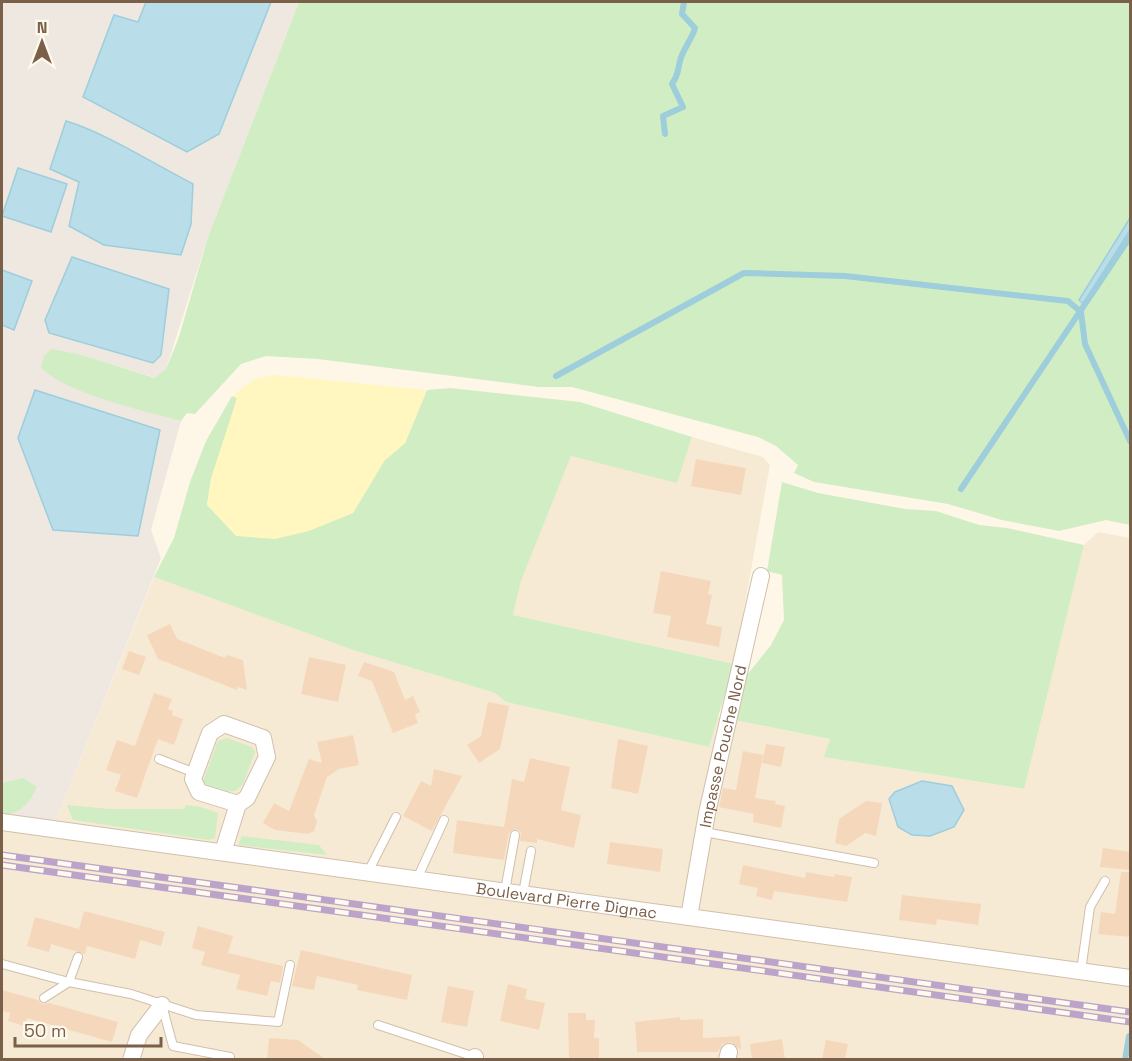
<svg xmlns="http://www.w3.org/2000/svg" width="1132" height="1061" font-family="'Space Grotesk',sans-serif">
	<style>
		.residential { fill: #f6ead4 }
		.industrial { fill: #eee8e0 }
		.green { fill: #d1edc3 }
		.sand { fill: #fff7bf }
		.water { fill: #b9dee9; stroke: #9ecddc; stroke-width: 1.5 }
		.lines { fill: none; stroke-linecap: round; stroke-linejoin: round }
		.stream { stroke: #9ecddc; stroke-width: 6 }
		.building { fill: #f5d8bc }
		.lane-casing { stroke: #d1bfab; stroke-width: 10 }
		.street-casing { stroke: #d1bfab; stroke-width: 18 }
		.lane { stroke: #fff; stroke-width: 8 }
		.street { stroke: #fff; stroke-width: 16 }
		.rail-casing { stroke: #bba3c9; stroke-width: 7 }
		.rail { stroke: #fffaee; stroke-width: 4.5; stroke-dasharray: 14; stroke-linecap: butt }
		.labels { text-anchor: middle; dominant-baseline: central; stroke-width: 4.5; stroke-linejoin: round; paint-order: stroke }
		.street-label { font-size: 16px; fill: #7a5f49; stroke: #fffaee }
	</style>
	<rect width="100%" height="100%" fill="#fef7e7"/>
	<!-- residential -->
	<g class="residential">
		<path d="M692,437L763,457L770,465L734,664L513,615L521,581L571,456L677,482Z"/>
		<path d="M1098,532L1130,538V1059L2,1060V819L54,825L154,577L353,650L495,693L506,702L709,747L717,717L831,739L825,757L1023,789L1084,545Z"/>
	</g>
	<!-- industrial -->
	<path class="industrial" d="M2,2H299L208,237L166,369L156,378L82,355L90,394L181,421L151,530L161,558L54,825L2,819Z"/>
	<!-- green -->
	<g class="green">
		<path d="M299,2H1130V525L1106,520L1059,531L1002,520L948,504L814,482L794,473L798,465L776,446L758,437L572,387H539L318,359L266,356L241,364L195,414L187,413L181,421C142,410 70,395 41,368L44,356L51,349L82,355L155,378L166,369L179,337L208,237Z"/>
		<path d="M450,388L580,402L692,437L677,483L571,456L521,581L513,615L734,664L709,747L506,702L495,693L353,650L154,577L174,538L190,482L206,441L232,396L238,398L211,479L207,505L337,519L353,513L384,461L405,443L427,390Z"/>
		<path d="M782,482L818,493L905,509L936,511L979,525L1007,528L1084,545L1024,789L824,757L830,739L734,720L747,675L771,645L784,620L782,575L767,571Z"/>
		<path d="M227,738L252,747L255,752L243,784L236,791L222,792L202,784L218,741Z"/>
		<path d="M23,778L37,787C30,801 20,816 2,814V783Z"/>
		<path d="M67,805L109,809H184L186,805L201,807L218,813L215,838L209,840L73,820Z"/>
		<path d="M242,836L319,845L327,855L238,845Z"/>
	</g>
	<!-- sand -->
	<path class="sand" d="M274,375L427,390L405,443L384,461L353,513L309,531L275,539L236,536L207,505L211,479L237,398L232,396L253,380Z"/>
	<!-- water -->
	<g class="water">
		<path d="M146,2H271L219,134L187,152L83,97L114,15L138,22Z"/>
		<path d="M66,121C106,133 154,164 193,184L191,224L181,255L104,245L69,226L79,182L50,169Z"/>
		<path d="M18,168L67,184L51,232L2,216Z"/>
		<path d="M1130,218V230L1083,304L1079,300Z"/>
		<path d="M72,257L169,289L161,355L153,363L49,333L45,320Z"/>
		<path d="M2,270L32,281L14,330L2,325Z"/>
		<path d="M35,390L160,430L138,536L53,530L18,438Z"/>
		<path d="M922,781L952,786L964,810L954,827L930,836L912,835L898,827L889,799L895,792Z"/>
	</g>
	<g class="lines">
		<!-- stream -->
		<g class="stream">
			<path d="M665,134L663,116L683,107L672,84C679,74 677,72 680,61C682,51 692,39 695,28L682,14L684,2"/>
			<path d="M556,376L744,273L845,276L1068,301L1081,312L1085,344L1130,441"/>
			<path d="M961,489L1130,237"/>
			<path d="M1125,1060L1129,1036"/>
		</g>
	</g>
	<!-- building -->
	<g class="building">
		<path d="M696,459L746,468L741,495L691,486Z"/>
		<path d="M661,571L711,581L708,594L712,595L706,624L722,627L719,647L667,637L671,616L653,613Z"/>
		<path d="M170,624L177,639L225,658L227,655L243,660L247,690L238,687L237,690L158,659L147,635Z"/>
		<path d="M129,651L146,657L139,675L122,669Z"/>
		<path d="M309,657L346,665L338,702L301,694Z"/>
		<path d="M364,662L394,672L405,700L413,696L420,712L415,714L418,723L393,733L372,681L358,676Z"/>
		<path d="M154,693L172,699L168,709L173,711L172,715L183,719L174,745L158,739L137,798L115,791L121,775L106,770L117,740L135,746Z"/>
		<path d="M488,702L509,706L500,749L479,763L467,745L481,736Z"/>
		<path d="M353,735L359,765L339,769L327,777L314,815L317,822L314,831L308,834L275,830L263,823L274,803L289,811L309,759L322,763L317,742Z"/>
		<path d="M618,739L648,746L638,794L611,788Z"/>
		<path d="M766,744L785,747L781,767L762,763Z"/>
		<path d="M743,751L763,755L755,798L776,801L775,804L785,806L781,828L753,822L754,814L719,807L723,788L736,790Z"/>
		<path d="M530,758L570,767L561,810L581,815L574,848L537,839V843L520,841L521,832L516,829L509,833L504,860L453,853L457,820L504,827L512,779L524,782Z"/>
		<path d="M434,769L462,776L432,831L403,816L421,781L431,786Z"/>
		<path d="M866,801L882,803L876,836L865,833L846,846L835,843L839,819Z"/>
		<path d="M610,842L663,849L660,872L607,864Z"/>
		<path d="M1103,848L1131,852V870L1100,867Z"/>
		<path d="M743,865L805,878L806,872L834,877L835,874L852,877L847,902L774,891L772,900L756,896L758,888L739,884Z"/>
		<path d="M1121,872H1131V937L1098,934L1101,912L1115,914Z"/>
		<path d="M902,895L981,904L978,925L937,919L936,925L899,920Z"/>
		<path d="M84,911L165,932L161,946L140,940L135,959L87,946L85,954L51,944L49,952L27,946L35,917L79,929Z"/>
		<path d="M198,926L233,936L228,953L283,966L280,983L271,981L267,996L236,989L240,975L201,965L205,952L192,948Z"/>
		<path d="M301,950L412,975L407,1000L357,990L358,985L317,976L314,990L292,986Z"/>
		<path d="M508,984L527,989L525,999L545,1003L539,1030L500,1021Z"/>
		<path d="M448,986L474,991L467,1027L441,1022Z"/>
		<path d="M2,990L38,1000L42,1004L49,1003L118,1022L112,1042L27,1018L24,1026L8,1021L10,1013L2,1011Z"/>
		<path d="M568,1013H586V1020H595L594,1038H599V1059H569Z"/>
		<path d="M680,1017V1020L703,1019V1038L740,1036L741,1050L731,1042L722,1044L718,1052H637L635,1022Z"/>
		<path d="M269,1038L298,1040L325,1059H267Z"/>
		<path d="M782,1039L785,1059H752L750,1044Z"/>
		<path d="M826,1040L848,1044L845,1059H822Z"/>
	</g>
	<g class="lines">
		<!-- lane casing -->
		<g class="lane-casing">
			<g id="lane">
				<path d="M159,759L195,773"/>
				<path d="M704,832L874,863"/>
				<path d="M368,872L396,817"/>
				<path d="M417,879L444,820"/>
				<path d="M505,891L515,835"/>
				<path d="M523,893L531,851"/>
				<path d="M2,964L69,982L131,994L196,1015L278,1022L290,965"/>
				<path d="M1081,971L1090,907L1105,881"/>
				<path d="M44,998L69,982L78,957"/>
				<path d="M162,1005L173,1046L230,1057"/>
				<path d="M378,1025L475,1057"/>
			</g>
		</g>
		<!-- street casing -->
		<g class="street-casing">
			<g id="street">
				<path id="s1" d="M2,822L1130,978"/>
				<path d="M223,852L238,804L247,798L267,757L263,738L224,724L210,733L193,779L199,792L238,804"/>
				<path id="s2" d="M689,917L707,813L761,576"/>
				<path d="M131,1060L139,1035L162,1005"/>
				<path d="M474,1060L475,1057"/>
				<path d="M727,1060L729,1052"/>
			</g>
		</g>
		<!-- lane -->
		<use href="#lane" class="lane"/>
		<!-- street -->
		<use href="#street" class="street"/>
		<!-- rail casing -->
		<g class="rail-casing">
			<g id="rail">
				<path d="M2,855L1130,1012"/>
				<path d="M2,865L1130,1022"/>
			</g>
		</g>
		<!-- rail -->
		<use href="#rail" class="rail"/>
	</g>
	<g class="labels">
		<!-- street labels -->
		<g class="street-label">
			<text stroke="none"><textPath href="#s2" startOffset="174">Impasse Pouche Nord</textPath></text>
			<text stroke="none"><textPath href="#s1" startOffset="570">Boulevard Pierre Dignac</textPath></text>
		</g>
	</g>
	<!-- border -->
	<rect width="1132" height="1061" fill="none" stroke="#7a5f49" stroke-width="6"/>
	<!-- north arrow -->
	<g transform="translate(42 42)" stroke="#fffaee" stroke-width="4.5" paint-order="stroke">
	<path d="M0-4.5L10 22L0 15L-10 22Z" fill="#7a5f49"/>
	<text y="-9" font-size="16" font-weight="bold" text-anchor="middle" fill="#7a5f49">N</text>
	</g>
	<!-- scale -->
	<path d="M15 1037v9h146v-9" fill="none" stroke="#7a5f49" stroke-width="3"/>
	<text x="24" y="1037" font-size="18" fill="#7a5f49" stroke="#fffaee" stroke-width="4.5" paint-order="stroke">50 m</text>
</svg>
